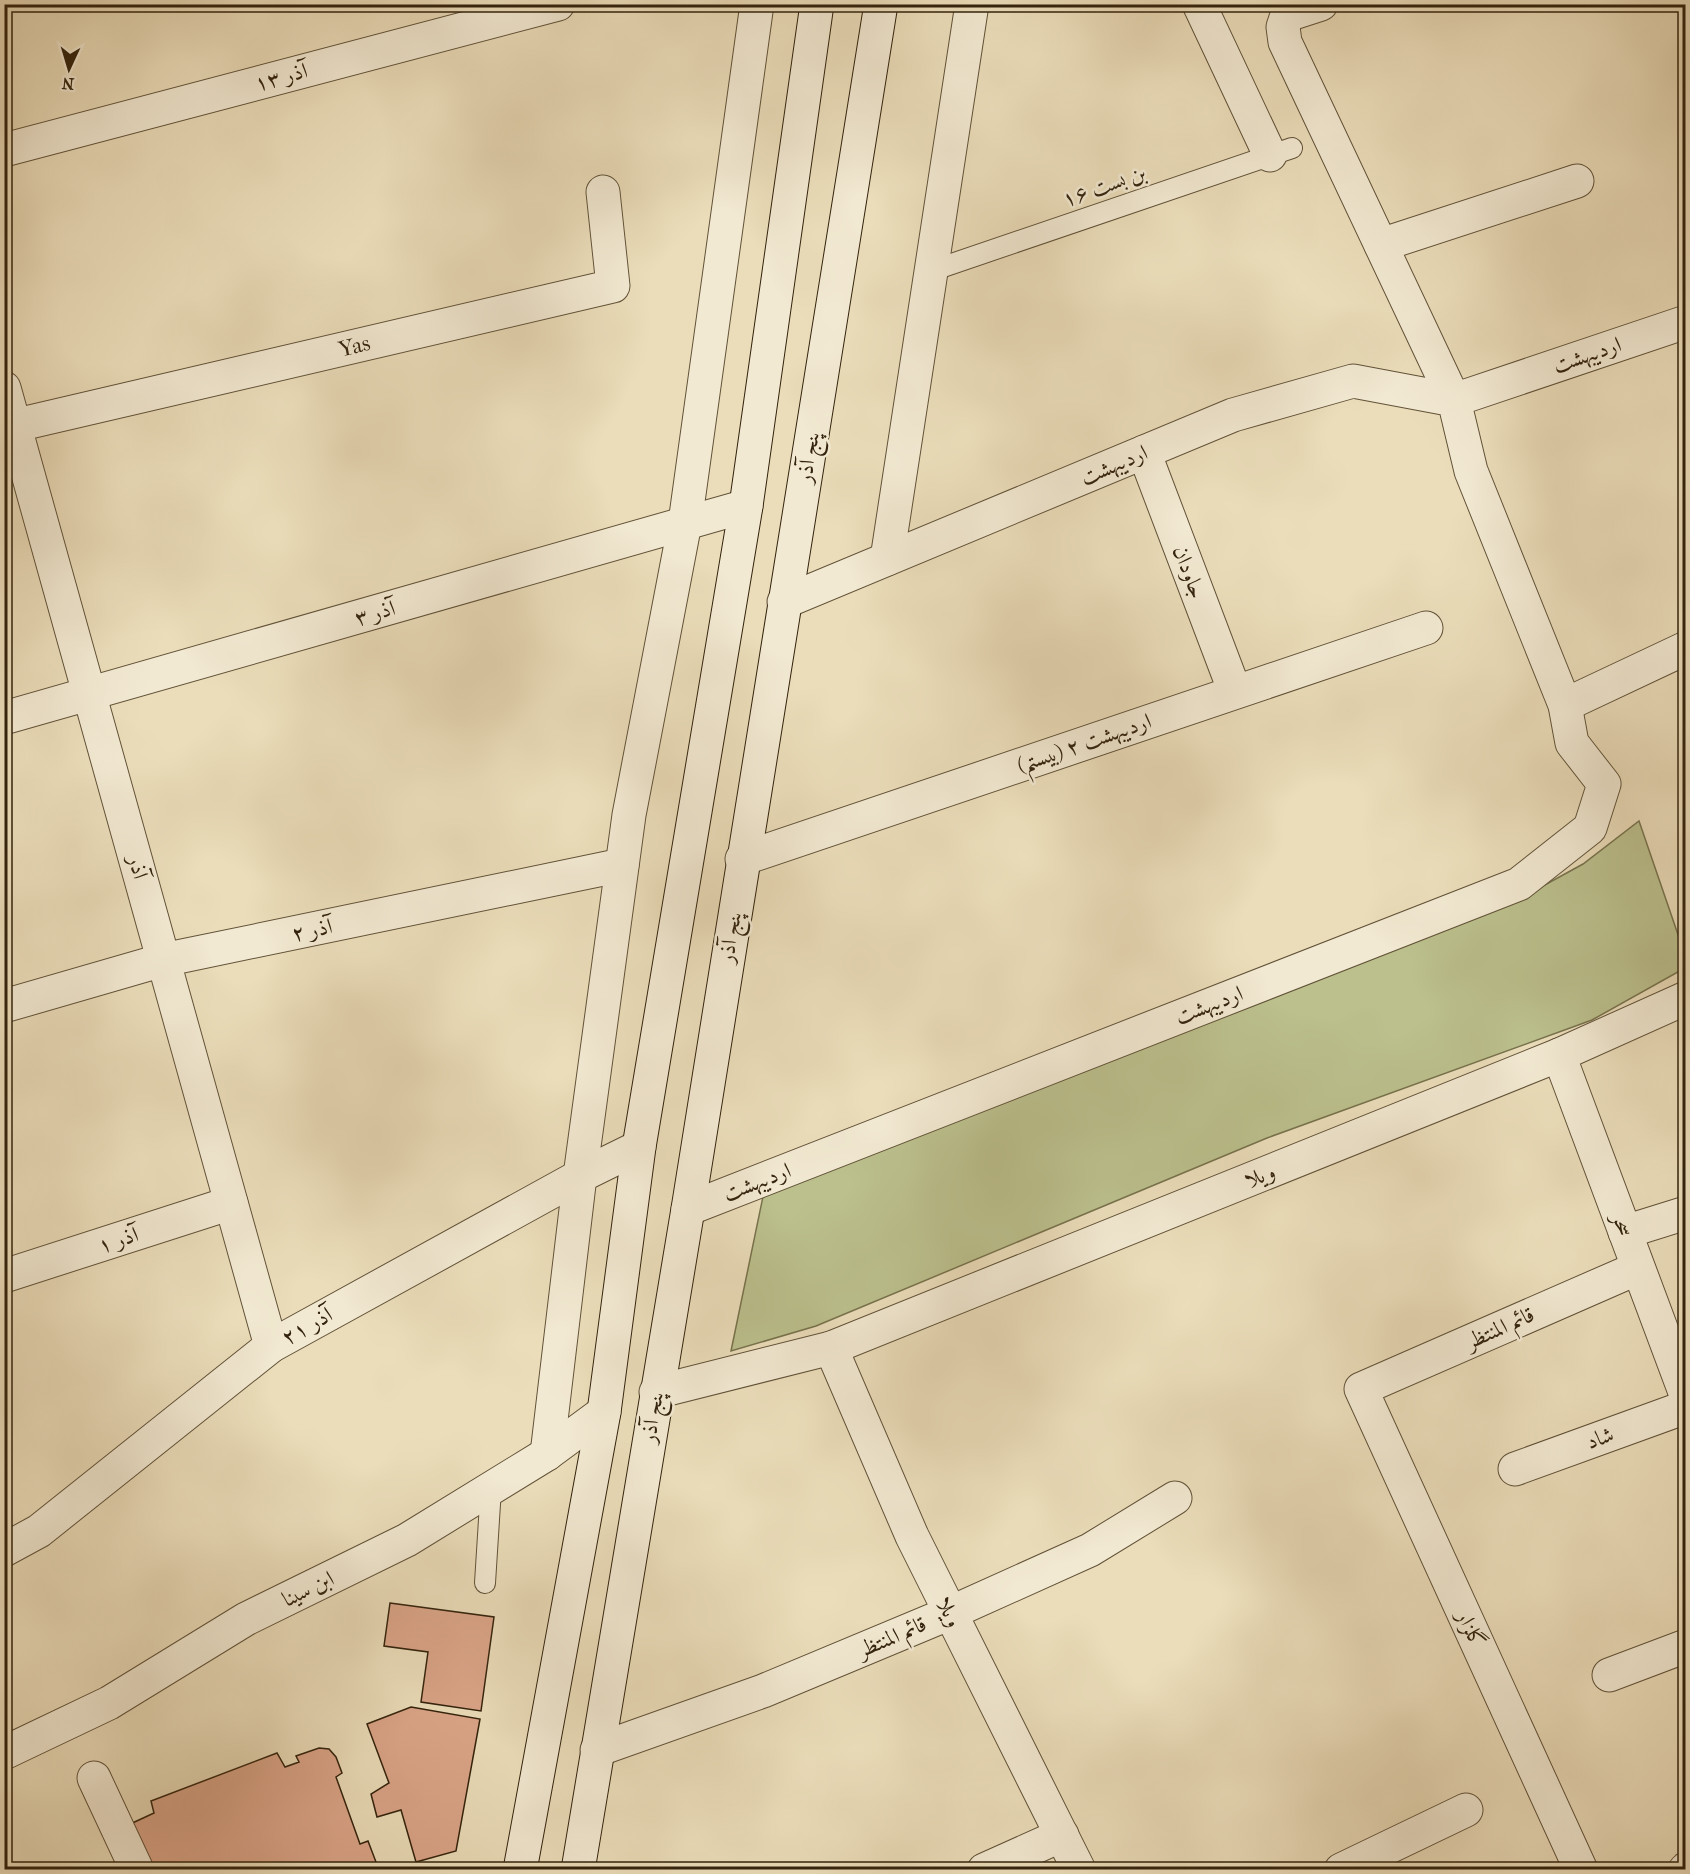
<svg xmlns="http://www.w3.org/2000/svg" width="1690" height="1874" font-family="'IM FELL French Canon',Amiri,serif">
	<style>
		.green { fill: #bbc08d; stroke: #77724d; stroke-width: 1.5 }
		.building { fill: #dba589; stroke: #33230d; stroke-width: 1.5 }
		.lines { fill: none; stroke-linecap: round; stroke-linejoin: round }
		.service-casing { stroke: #615238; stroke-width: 22 }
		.minor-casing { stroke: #615238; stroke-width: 35 }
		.tertiary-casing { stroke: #615238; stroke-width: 35 }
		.secondary-casing { stroke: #33230d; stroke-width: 35 }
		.service { stroke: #f2e9d2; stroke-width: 20 }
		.minor { stroke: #f2e9d2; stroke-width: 33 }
		.tertiary { stroke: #f2e9d2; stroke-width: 33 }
		.secondary { stroke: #f2e9d2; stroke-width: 33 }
		.labels { text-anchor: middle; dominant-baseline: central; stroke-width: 5; stroke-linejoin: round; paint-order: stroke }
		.street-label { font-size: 22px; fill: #33230d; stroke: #f2e9d2 }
	</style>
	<rect width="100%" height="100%" fill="#ebddba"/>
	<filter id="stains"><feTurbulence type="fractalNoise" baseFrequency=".00333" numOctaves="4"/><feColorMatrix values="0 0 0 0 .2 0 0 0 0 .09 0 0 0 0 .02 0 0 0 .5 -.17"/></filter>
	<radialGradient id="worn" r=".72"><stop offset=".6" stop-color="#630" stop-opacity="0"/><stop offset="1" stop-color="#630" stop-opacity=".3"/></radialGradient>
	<!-- green -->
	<path class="green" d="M1639,821L1685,955V968L1592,1020L1267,1138L816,1326L731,1351L766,1182L1512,903L1583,864Z"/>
	<!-- building -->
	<g class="building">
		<path d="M390,1603L494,1617L481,1711L421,1702L428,1652L384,1646Z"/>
		<path d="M411,1707L480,1719L456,1851L416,1862L401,1810L377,1817L371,1794L389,1783L367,1724Z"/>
		<path d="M319,1748L329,1749L336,1757L342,1773L336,1777L360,1844L368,1841L376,1862L369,1870H144L126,1826L154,1813L151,1801L277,1753L285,1767L299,1762L296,1756Z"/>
	</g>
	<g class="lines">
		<!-- service casing -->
		<g class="service-casing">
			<g id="service">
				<path d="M931,271L1292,148"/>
				<path d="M485,1583L491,1488"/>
			</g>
		</g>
		<!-- minor casing -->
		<g class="minor-casing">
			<g id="minor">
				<path d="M1199,4L1270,155"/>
				<path d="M1321,4L1287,15L1283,27L1285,42L1454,400L1686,322"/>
				<path d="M4,150L558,4"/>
				<path d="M1381,245L1577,181"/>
				<path d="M4,388L271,1346"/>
				<path id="s1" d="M4,428L613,286L603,192"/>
				<path d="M1144,452L1235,692"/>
				<path d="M887,559L972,4"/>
				<path d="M1565,705L1686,648"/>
				<path d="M4,718L746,506"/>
				<path d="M742,859L1426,628"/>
				<path d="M4,1006L163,960L622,865"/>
				<path d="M688,1209L1519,884L1590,828L1604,784L1572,743L1565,705L1471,471L1454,400L1353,381L1233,415L784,602"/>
				<path d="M1625,1232L1686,1213"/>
				<path d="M4,1276L231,1203"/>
				<path d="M831,1348L912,1536L1079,1870"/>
				<path d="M656,1392L831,1348L1559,1055L1686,998"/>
				<path d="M547,1454L580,1176L629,815L685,523L757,4"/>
				<path d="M1515,1469L1686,1407"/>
				<path d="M4,1550L39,1531L271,1346L580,1176L639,1147"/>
				<path d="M1609,1675L1686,1646"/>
				<path d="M597,1750L763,1691L950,1613L1090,1550L1175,1498"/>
				<path d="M94,1778L137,1870"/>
				<path d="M984,1870L1062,1835"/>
				<path d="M1341,1870L1466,1810"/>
				<path d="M1581,1870L1361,1389L1638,1268"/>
				<path d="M1685,1870L1686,1869"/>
			</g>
		</g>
		<!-- tertiary casing -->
		<g class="tertiary-casing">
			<g id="tertiary">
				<path d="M1559,1055L1686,1395"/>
				<path d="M4,1753L109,1703L246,1619L407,1540L547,1454L604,1412"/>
			</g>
		</g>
		<!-- secondary casing -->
		<g class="secondary-casing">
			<g id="secondary">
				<path d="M520,1870L604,1412L639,1147L746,506L817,4"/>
				<path d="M578,1870L688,1209L881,4"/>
			</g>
		</g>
		<!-- service -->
		<use href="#service" class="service"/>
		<!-- minor -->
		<use href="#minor" class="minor"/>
		<!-- tertiary -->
		<use href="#tertiary" class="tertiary"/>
		<!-- secondary -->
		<use href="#secondary" class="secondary"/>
	</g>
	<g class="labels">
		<!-- street labels -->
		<g class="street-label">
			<text transform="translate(281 77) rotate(-15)">۱۳ آذر</text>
			<text transform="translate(1104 186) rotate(-19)">بن بست ۱۶</text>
			<text stroke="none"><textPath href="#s1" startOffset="360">Yas</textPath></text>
			<text transform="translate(1587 355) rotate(-19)">اردیبهشت</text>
			<text transform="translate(808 457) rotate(-81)">پنج آذر</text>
			<text transform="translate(1114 465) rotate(-23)">اردیبهشت</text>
			<text transform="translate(1189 572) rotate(69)">جاودان</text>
			<text transform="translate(375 613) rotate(-16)">آذر ۳</text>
			<text transform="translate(1084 743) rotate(-19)">اردیبهشت ۲ (بیستم)</text>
			<text transform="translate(138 867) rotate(75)">آذر</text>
			<text transform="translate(312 930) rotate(-12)">آذر ۲</text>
			<text transform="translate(730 937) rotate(-81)">پنج آذر</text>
			<text transform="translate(1209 1005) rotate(-21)">اردیبهشت</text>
			<text transform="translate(1260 1176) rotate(-22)">ویلا</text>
			<text transform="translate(757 1182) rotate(-21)">اردیبهشت</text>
			<text transform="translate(1623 1225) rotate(70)">سحر</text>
			<text transform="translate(118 1240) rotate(-18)">آذر ۱</text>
			<text transform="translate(307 1326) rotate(-29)">آذر ۲۱</text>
			<text transform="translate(1500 1328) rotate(-24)">قائم المنتظر</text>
			<text transform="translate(652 1417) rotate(-81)">پنج آذر</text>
			<text transform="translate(1600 1438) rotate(-20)">شاد</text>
			<text transform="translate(308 1589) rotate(-26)">ابن سینا</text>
			<text transform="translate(949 1612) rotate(63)">ویلا</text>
			<text transform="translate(1471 1629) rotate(65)">گلزار</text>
			<text transform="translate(892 1637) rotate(-23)">قائم المنتظر</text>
		</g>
	</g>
	<!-- margin -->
	<rect width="1690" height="1874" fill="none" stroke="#ebddba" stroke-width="24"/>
	<rect x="6" y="6" width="1678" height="1862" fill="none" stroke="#33230d" stroke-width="3"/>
	<rect x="12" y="12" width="1666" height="1850" fill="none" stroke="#33230d" stroke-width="1.5"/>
	<!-- north arrow -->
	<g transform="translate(69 69) rotate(184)" stroke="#f2e9d2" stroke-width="4.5" paint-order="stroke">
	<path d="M0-4.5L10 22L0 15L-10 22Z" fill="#33230d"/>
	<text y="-9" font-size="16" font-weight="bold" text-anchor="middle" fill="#33230d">N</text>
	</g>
	<rect width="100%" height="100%" filter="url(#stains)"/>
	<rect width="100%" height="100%" fill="url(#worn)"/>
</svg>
